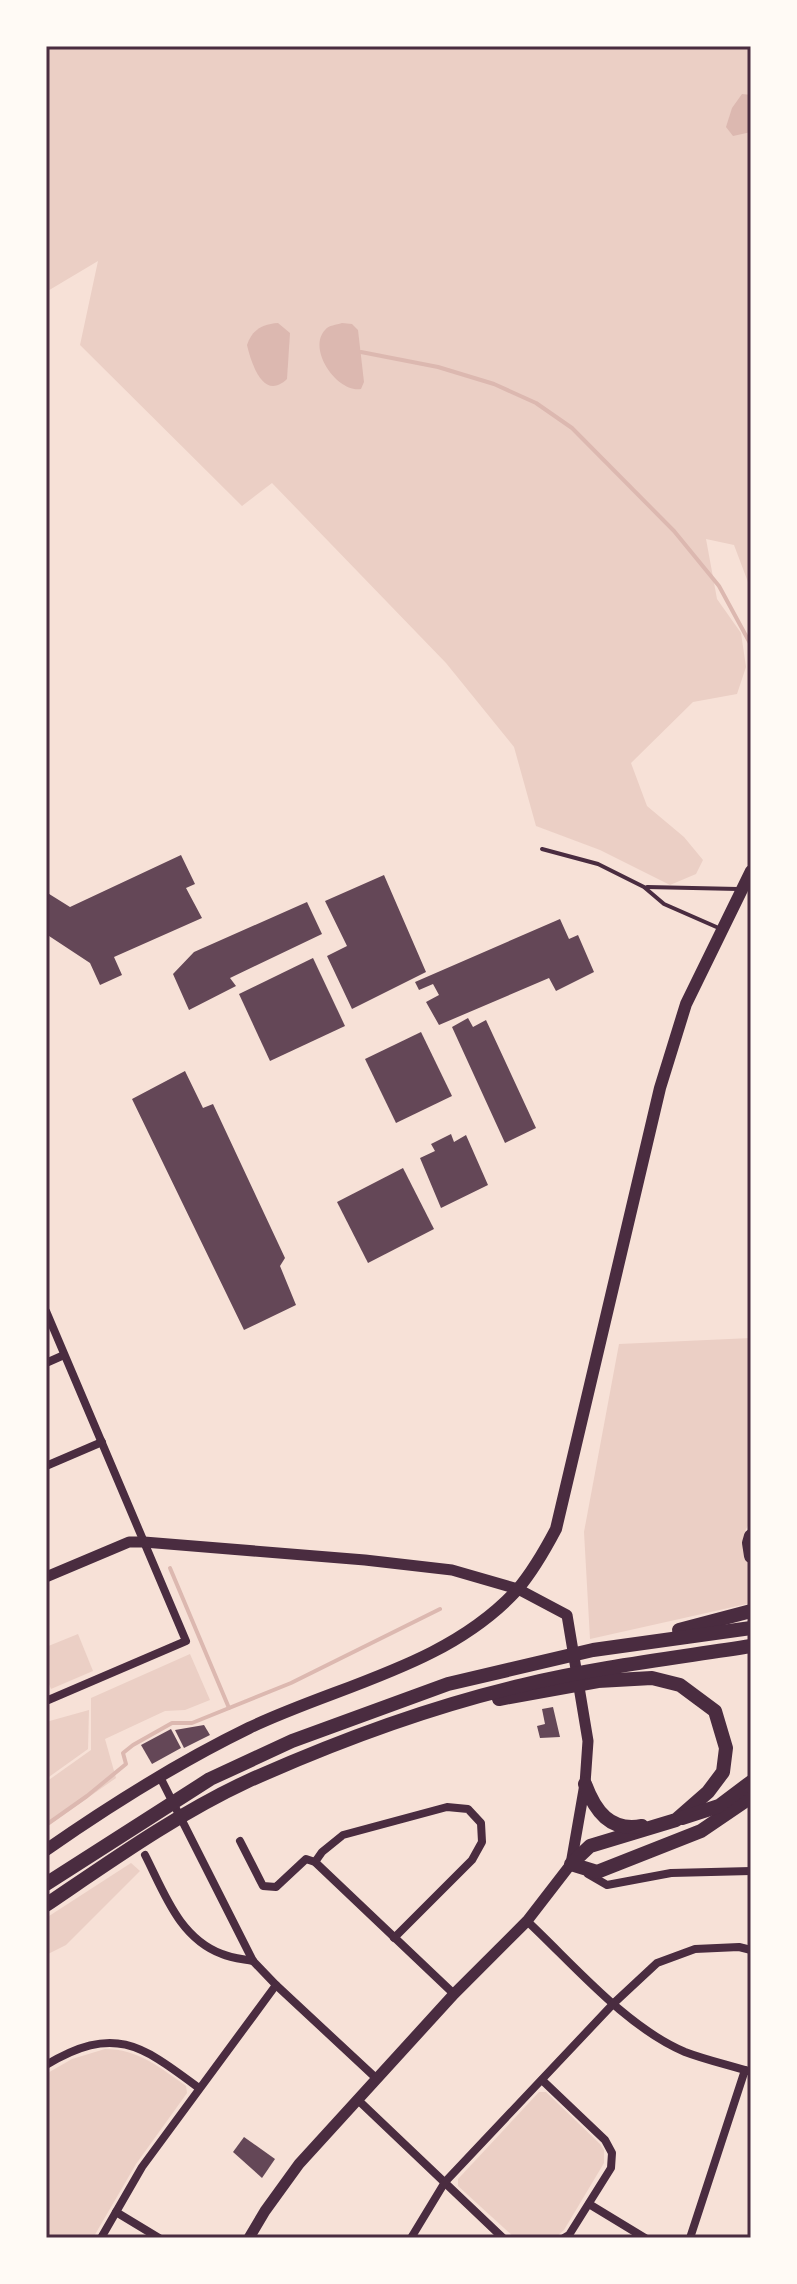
<svg xmlns="http://www.w3.org/2000/svg" width="797" height="2284" font-family="'Archivo Narrow',sans-serif">
	<style>
		.green { fill: #ebcfc5 }
		.water { fill: #dcb8b0 }
		.lines { fill: none; stroke-linecap: round; stroke-linejoin: round }
		.stream { stroke: #dcb8b0; stroke-width: 4 }
		.building { fill: #644757 }
		.service { stroke: #4a2c40; stroke-width: 4 }
		.minor { stroke: #4a2c40; stroke-width: 8 }
		.tertiary { stroke: #4a2c40; stroke-width: 11 }
		.secondary { stroke: #4a2c40; stroke-width: 12 }
		.primary { stroke: #4a2c40; stroke-width: 14 }
		.neatline { fill: none; stroke: #4a2c40; stroke-width: 3 }
	</style>
	<rect width="100%" height="100%" fill="#f7e1d7"/>
	<!-- green -->
	<g class="green">
		<path d="M46,46H751V590L734,545L706,539L717,599L741,633L746,667L737,694L693,702L631,763L647,806L684,837L703,860L696,874L670,885L600,850L536,826L514,747L446,663L272,483L242,506L80,345L98,261L46,292Z"/>
		<path d="M751,1338V1520L745,1531L751,1575V1603L590,1639L584,1532L619,1344Z"/>
		<path d="M78,1634L93,1671L51,1689L46,1677V1647Z"/>
		<path d="M190,1654L210,1700L185,1710L165,1711L105,1739L116,1778L46,1827V1782L91,1750V1698Z"/>
		<path d="M89,1710L88,1749L46,1779V1722Z"/>
		<path d="M131,1863L140,1871L66,1945L46,1955V1918Z"/>
		<path d="M105,2049C138,2049 161,2068 186,2086L187,2093L136,2164L93,2238H46V2074L72,2059Z"/>
		<path d="M539,2092H546L600,2144L604,2150V2163L564,2230L555,2238H515L458,2186V2179Z"/>
	</g>
	<!-- water -->
	<g class="water">
		<path d="M742,94L751,95V132L733,136L726,127L732,108Z"/>
		<path d="M278,323L290,333L287,379C263,402 251,362 247,345C252,330 262,324 278,323Z"/>
		<path d="M342,323L352,324L358,330L364,382L361,389C337,393 307,349 325,330C329,325 336,325 342,323Z"/>
	</g>
	<g class="lines">
		<!-- stream -->
		<g class="stream">
			<path d="M361,352L438,367L494,384L536,403L572,428L674,531L719,586L751,645"/>
			<path d="M170,1568L229,1708"/>
			<path d="M46,1825L87,1796L126,1764L123,1753L133,1745L172,1723H192L291,1683L440,1609"/>
		</g>
	</g>
	<!-- building -->
	<g class="building">
		<path d="M181,855L195,884L186,888L202,918L114,957L122,975L100,985L90,963L46,934V892L70,907Z"/>
		<path d="M384,875L426,972L352,1009L327,956L347,946L325,901Z"/>
		<path d="M307,902L322,934L230,978L236,986L189,1010L173,974L194,952Z"/>
		<path d="M560,919L569,939L578,935L594,972L556,991L549,978L439,1025L426,1002L439,995L433,984L419,990L415,982Z"/>
		<path d="M313,958L345,1026L270,1061L239,994Z"/>
		<path d="M468,1018L473,1027L486,1020L536,1128L505,1143L452,1027Z"/>
		<path d="M421,1032L452,1096L396,1123L365,1059Z"/>
		<path d="M185,1071L203,1108L213,1104L285,1258L280,1266L296,1305L244,1330L132,1099Z"/>
		<path d="M451,1134L454,1142L466,1135L488,1185L441,1208L420,1158L435,1151L431,1144Z"/>
		<path d="M403,1168L434,1229L368,1263L337,1202Z"/>
		<path d="M553,1707L560,1737L540,1738L537,1726L545,1724L542,1709Z"/>
		<path d="M204,1725L210,1735L184,1748L175,1730Z"/>
		<path d="M171,1729L181,1748L152,1764L141,1745Z"/>
		<path d="M244,2137L275,2159L262,2178L233,2152Z"/>
	</g>
	<g class="lines">
		<!-- service -->
		<g class="service">
			<path d="M542,849L598,864L644,887L664,904L721,929"/>
			<path d="M647,887L738,889"/>
		</g>
		<!-- minor -->
		<g class="minor">
			<path d="M46,1311L186,1641L46,1701"/>
			<path d="M46,1363L64,1355"/>
			<path d="M46,1466L102,1442"/>
			<path d="M159,1775L253,1961L276,1985L377,2079"/>
			<path d="M240,1841L263,1886L276,1887L306,1859L315,1862L454,1994"/>
			<path d="M145,1855C164,1892 179,1938 222,1954C231,1958 243,1959 253,1961"/>
			<path d="M315,1862L322,1852L343,1835L447,1807L468,1809L481,1823L482,1842L472,1860L394,1938"/>
			<path d="M588,1874L607,1885L671,1873L751,1871"/>
			<path d="M527,1921C574,1965 626,2027 685,2052C706,2060 729,2065 751,2072"/>
			<path d="M46,2065C115,2024 141,2045 199,2088"/>
			<path d="M542,2080L605,2140L612,2153L611,2168L569,2235L564,2238"/>
			<path d="M358,2100L503,2238"/>
			<path d="M589,2204L645,2238"/>
			<path d="M116,2212L159,2238"/>
			<path d="M101,2238L142,2167L276,1985"/>
			<path d="M411,2238L445,2182L614,2003L657,1963L695,1949L739,1947L751,1950"/>
			<path d="M690,2238L745,2070"/>
		</g>
		<!-- tertiary -->
		<path class="tertiary" d="M46,1577L129,1542H144L365,1560L452,1570L518,1589L567,1615L588,1741L585,1784L571,1864L527,1921L454,1994L299,2164L265,2211L249,2238"/>
		<!-- secondary -->
		<path class="secondary" d="M46,1850C112,1804 177,1763 249,1728C339,1685 447,1666 517,1590C533,1571 545,1550 556,1529L660,1088L686,1004L751,871"/>
		<!-- primary -->
		<g class="primary">
			<path d="M751,1536L749,1543L751,1556"/>
			<path d="M679,1630L751,1611"/>
			<path d="M499,1699L598,1681L652,1678L680,1685L715,1711L726,1748L723,1772L708,1792L676,1820L590,1846L571,1864L597,1872L701,1831L751,1797"/>
			<path d="M585,1784C595,1811 610,1832 642,1826"/>
			<path d="M682,1818L719,1806L751,1782"/>
			<path d="M46,1884L210,1779L292,1741L448,1684L593,1650L751,1628"/>
			<path d="M46,1905C111,1861 177,1814 248,1781C333,1743 433,1706 523,1685C598,1667 675,1658 751,1646"/>
		</g>
	</g>
	<!-- border -->
	<rect width="797" height="2284" fill="none" stroke="#fffaf5" stroke-width="96"/>
	<rect x="48" y="48" width="701" height="2188" class="neatline"/>
</svg>
